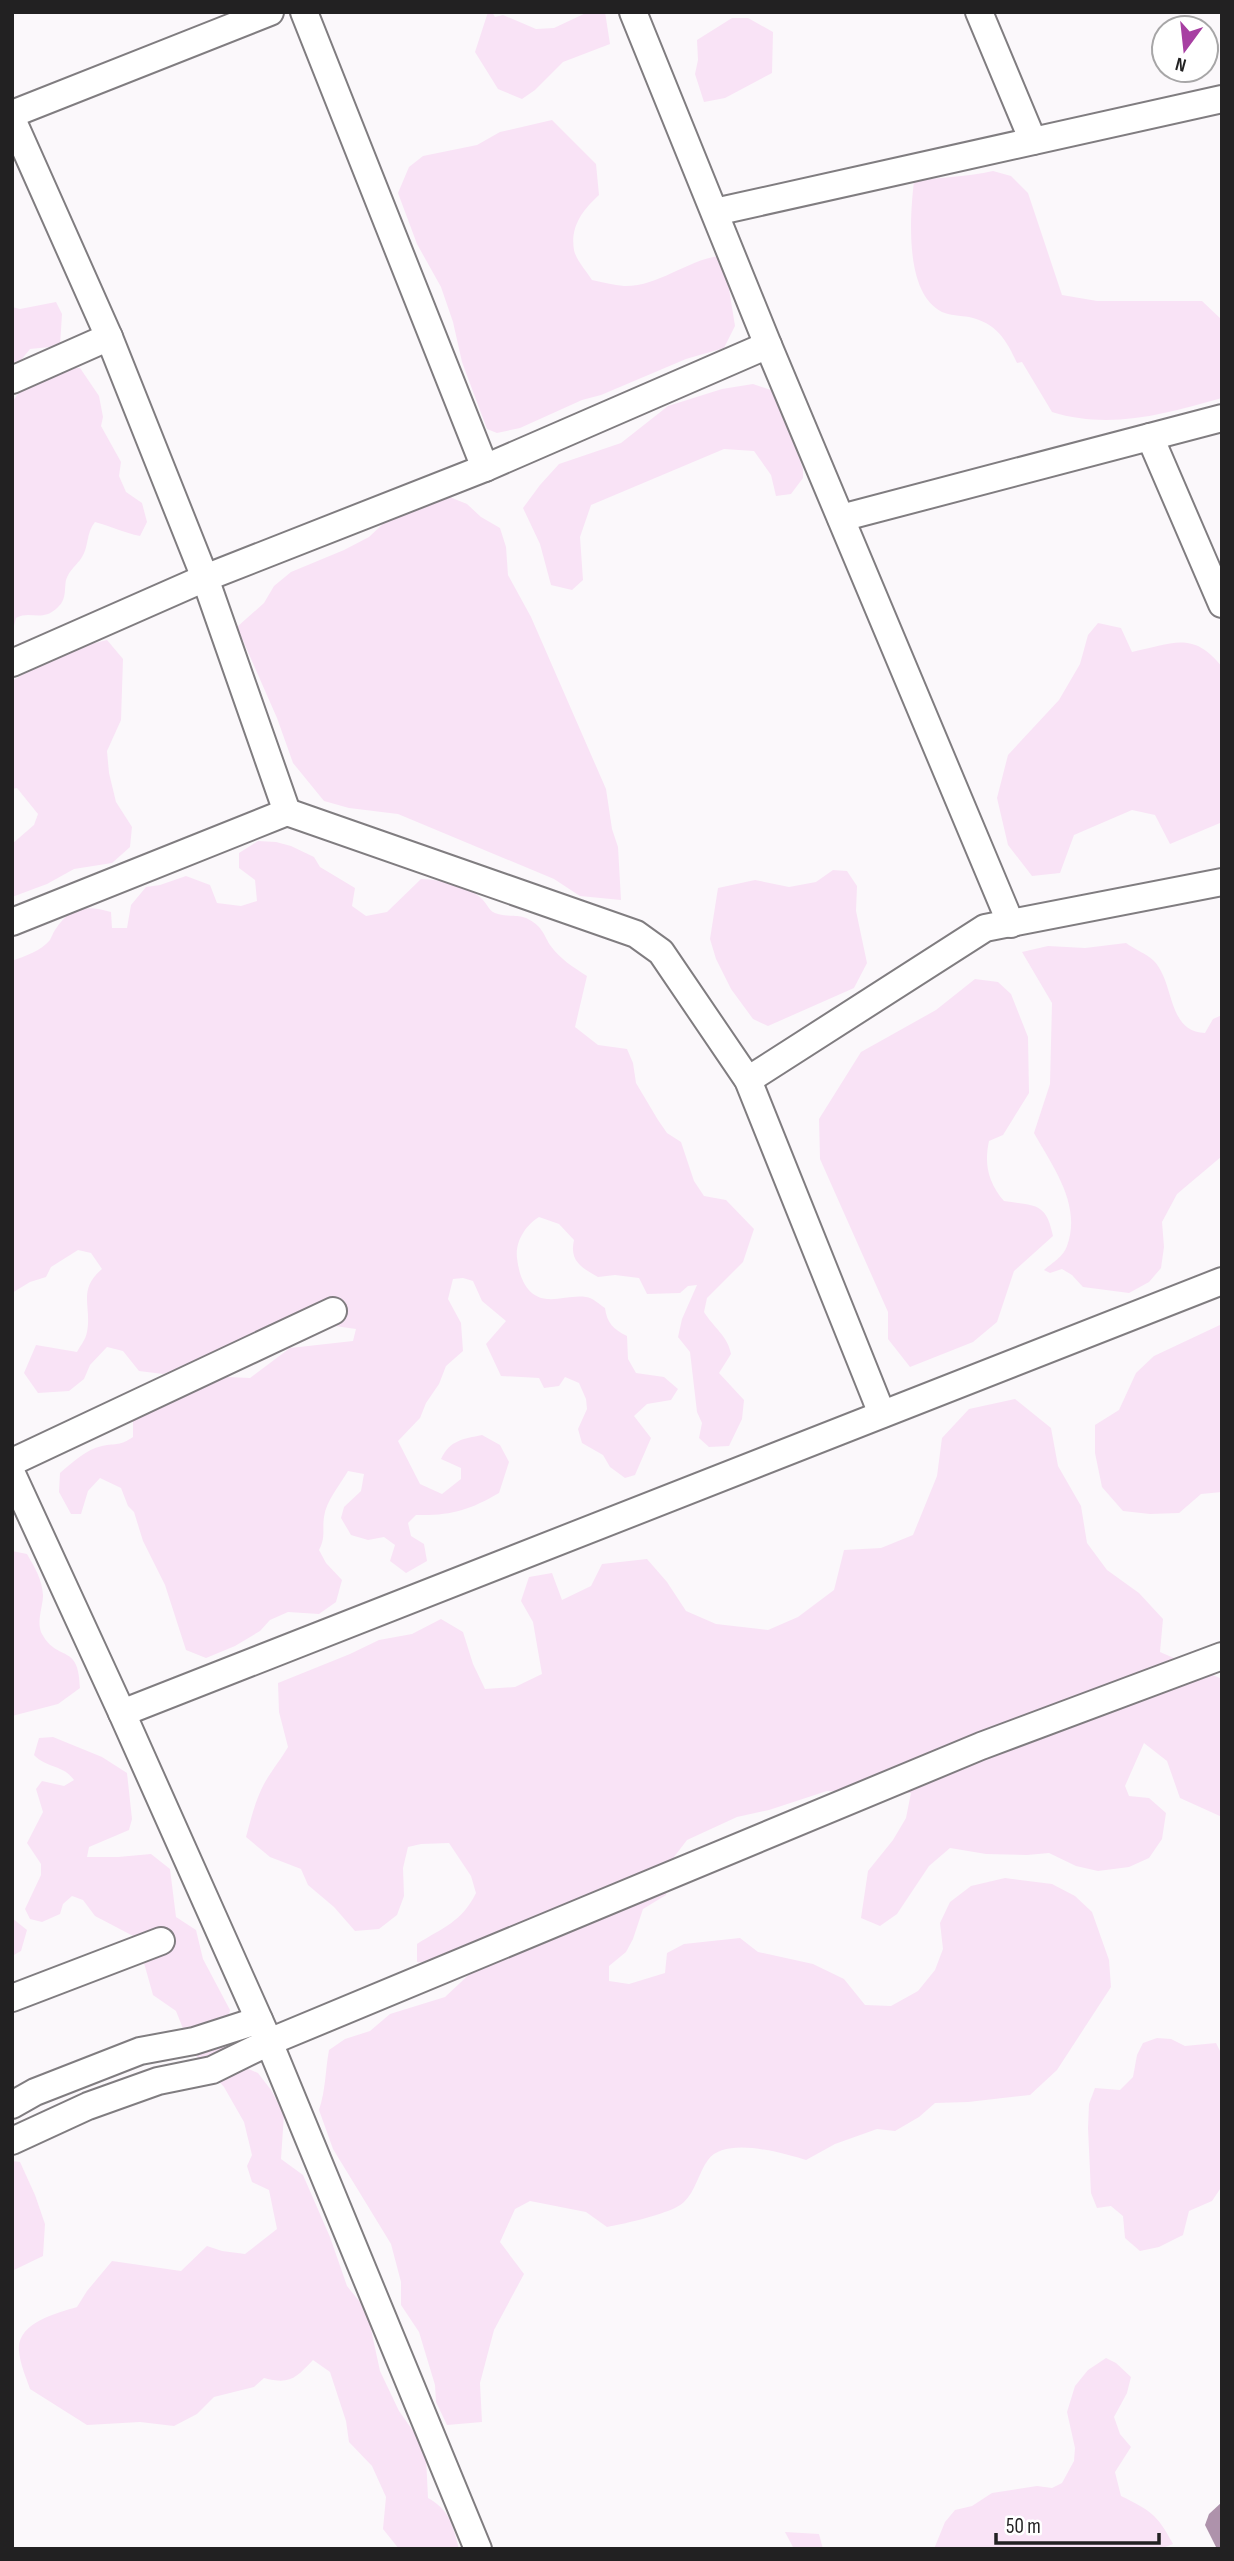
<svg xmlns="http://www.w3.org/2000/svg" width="1234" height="2561" font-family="'Sofia Sans Condensed',sans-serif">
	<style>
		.green { fill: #f9e3f6 }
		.water { fill: #ae92ab }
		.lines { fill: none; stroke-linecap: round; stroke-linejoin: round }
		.street-casing { stroke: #807d80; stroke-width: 30 }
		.street { stroke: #fff; stroke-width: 26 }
	</style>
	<rect width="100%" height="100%" fill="#fbf8fb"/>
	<!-- green -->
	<g class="green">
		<path d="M488,12H492L495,17L503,15L536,29L554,28L588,12H605L610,44L563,62L535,90L522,99L498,89L475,52Z"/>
		<path d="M732,18H748L773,32L772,73L725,98L704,102L695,74L698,60L697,40Z"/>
		<path d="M552,120L596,164L599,195C583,210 570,226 574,250C576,260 587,272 592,280C602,282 614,285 624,286C657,287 686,261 718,256L726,270L735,326L724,348L686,359L601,395L582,400L520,428L497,433L487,429L462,362L453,322L441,287L417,244L398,193L409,167L423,156L477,145L500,132Z"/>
		<path d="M993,171L1011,176L1028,193L1062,295L1097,301H1202L1222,320V398C1165,414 1110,430 1052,412L1022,362L1017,363C1006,339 996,323 969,317C961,316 949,315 942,312C904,293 910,216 914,181C941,177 967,177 993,171Z"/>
		<path d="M56,302L62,314L60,346L30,349L21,360L12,363V307L20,309Z"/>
		<path d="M64,368H80L99,396L103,417L101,426L121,462L119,476L126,492L142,503L147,522L140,536C124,533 111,526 95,522C86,533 89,546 82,557C77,565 69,570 66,580C64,591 67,600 56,609C41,622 30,610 16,618L12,634V403L20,390Z"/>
		<path d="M753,384L774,391L781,404L803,469V478L791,494L776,496L771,475L754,451L724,449L591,505L580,537L583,580L572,590L551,585L540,544L523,508L540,485L559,464L621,443L668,406L722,389Z"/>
		<path d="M442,494L467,504L481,517L500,528L506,547L508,575L531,617L606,789L612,829L618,847L621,900L580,896L554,879L398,814L349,808L324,801L293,763L277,718L237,627L264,603L274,586L291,572L344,550L369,537L386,521L424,505Z"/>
		<path d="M1098,623L1121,628L1132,652C1172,644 1193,630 1222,667V820L1220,823L1170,844L1155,815L1132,810L1074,835L1060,873L1032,876L1008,845L997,798L1008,755L1059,700L1080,664L1088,635Z"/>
		<path d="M107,640L123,659L121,720L107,751L109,773L116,802L132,827L130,847L112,863L74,869L47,884L12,897V844L34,825L38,814L17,788L12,789V681L63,651Z"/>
		<path d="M258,841L276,842L291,846L314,857L320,867L355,888L352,906L366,916L387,912L421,879C442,880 467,884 482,899C488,905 489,912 498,914C514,918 523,912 538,926C544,932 546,939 550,945C560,959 573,967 587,976L575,1027L598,1045L627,1049L633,1063L636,1083L658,1120L667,1133L681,1142L694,1181L704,1196L726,1200L754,1229L743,1262L707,1298L704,1312C713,1327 728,1336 731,1354L719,1373L744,1400L742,1419L729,1446L709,1447L699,1438L702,1423L697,1412L690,1352L678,1337L682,1319L697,1285L688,1286L680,1293L647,1294L639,1278L615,1275L598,1277C582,1268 569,1261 574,1240L559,1224L539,1217C526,1225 515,1241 517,1258C519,1276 526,1297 547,1299C560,1300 573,1295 586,1297C593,1298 599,1304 605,1308C607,1323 613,1329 627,1336L628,1359L636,1373L664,1377L678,1389L671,1400L647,1404L634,1416L651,1438L635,1475L625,1478L610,1467L603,1455L582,1443L578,1429L587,1409L586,1399L579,1383L565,1377L559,1386L544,1388L539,1378L501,1376L486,1344L506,1321L482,1301L473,1281L463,1278L453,1279L448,1299L461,1323L463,1351L446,1366L439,1384L426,1403L420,1418L398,1441L420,1484L442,1494L461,1479V1468L441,1459C450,1440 463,1439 482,1435L500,1445L509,1462L499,1493C470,1510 450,1516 416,1515L408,1523L411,1536L424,1544L427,1561L406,1573L390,1561L395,1545L384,1537L368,1540L351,1535L341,1518L344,1507L361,1491L364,1474L348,1471C340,1485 326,1501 324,1517C322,1531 326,1536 319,1550L326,1563L342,1580L336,1602L319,1614L288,1612L270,1620L260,1631L235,1646L206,1658L186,1650L165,1585L143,1541L134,1512L128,1506L121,1488L100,1478L88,1491L81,1514H71L59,1492L60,1473C73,1462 85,1450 102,1446C117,1443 120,1446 133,1437V1420L158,1400L206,1372L227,1377L250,1378L290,1348L353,1341L356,1329L335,1326L206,1357L163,1374L139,1371L123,1351L107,1347L90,1365L84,1379L69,1391L38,1393L24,1373L36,1345L77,1352C80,1346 86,1339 87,1332C92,1306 77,1290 102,1269L91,1253L78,1250L51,1267L46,1277L30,1282L12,1293V961C25,956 41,951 50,940C51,938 54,931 55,930C70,906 87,905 111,912L112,928H127L131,905L146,887L160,885L186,876L210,885L217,903L241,906L257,901L255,880L239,868V853Z"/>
		<path d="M833,870L847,871L857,886L856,911L867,963L854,988L768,1026L753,1019L731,989L716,959L710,939L718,888L755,880L789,887L816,882Z"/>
		<path d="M1126,943C1134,949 1147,954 1154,961C1175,983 1167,1032 1205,1033L1213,1019L1222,1015V1156L1177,1194L1162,1222L1164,1247L1161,1268L1149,1282L1129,1293L1083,1287L1072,1275L1062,1269L1050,1273L1044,1270C1052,1263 1064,1256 1067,1246C1082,1205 1053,1167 1034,1133L1050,1084L1052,1003L1022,952L1048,946L1085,948Z"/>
		<path d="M975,979L998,982L1011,994L1028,1037L1029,1093L1003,1135L989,1141C984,1164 988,1182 1004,1201C1034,1206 1046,1201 1053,1236L1014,1271L997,1322L973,1342L910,1367L888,1339V1312L820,1159L819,1119L861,1052L936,1010Z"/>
		<path d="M1222,1324V1492L1201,1494L1179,1513L1150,1514L1123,1511L1102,1487L1095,1453V1425L1119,1410L1136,1373L1154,1356Z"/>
		<path d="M1015,1399L1051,1428L1058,1466L1081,1506L1087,1543L1107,1570L1139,1593L1163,1619L1160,1652L1222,1679V1817L1180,1798L1167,1761L1144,1743L1125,1786L1129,1796L1149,1798L1166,1813L1162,1839L1149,1858L1129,1867L1098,1871L1076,1866L1049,1853L1027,1855L986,1854L950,1848L929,1866L897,1914L880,1926L861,1918L868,1871L893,1840L906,1818L911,1793L827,1791L769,1810L737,1817L687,1840L674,1857L666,1895L643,1909L633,1939L626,1952L609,1966V1981L629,1984L665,1973L667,1953L684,1944L740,1938L758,1952L813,1964L844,1979L865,2005L891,2006L918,1991L935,1970L943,1949L940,1923L950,1902L971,1886L1005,1878L1052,1884L1075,1896L1092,1912L1109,1960L1111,1987L1057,2070L1030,2095L968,2102L935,2103L919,2117L895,2131L877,2129L835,2144L806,2160C783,2153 725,2136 708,2160C699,2172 695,2192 684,2202C674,2213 623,2224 607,2227L586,2212L530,2201L515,2209L500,2242L524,2274L494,2330L480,2383L482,2422L447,2425L436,2402L435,2385L419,2332L401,2305V2282L391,2244L333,2149L319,2110C326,2089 325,2072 329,2050L345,2039L370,2031L390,2014L445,1997L476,1968L417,1962V1944C442,1928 462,1922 476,1893L471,1876L449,1843L421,1844L408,1847L403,1868L404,1896L397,1915L379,1929L355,1931L334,1907L308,1885L301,1869L270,1857L246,1837C251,1819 255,1801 264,1784C270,1773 281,1759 288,1747L279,1712L278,1683L350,1654L379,1640L412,1634L441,1619L463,1632L473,1664L485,1689L515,1687L542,1674L533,1622L521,1601L529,1577L552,1573L562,1600L591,1586L602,1564L647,1559L667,1582L686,1611L716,1624L768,1630L798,1617L834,1590L844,1550L881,1548L913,1535L937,1476L942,1438L969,1409Z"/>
		<path d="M12,1551L27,1554C35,1568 42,1579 43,1595C43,1607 36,1622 42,1634C58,1663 79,1642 80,1688L58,1704L12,1716Z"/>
		<path d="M53,1737L102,1757L127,1773L132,1819L129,1830L89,1847L87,1857H118L151,1854L170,1869L176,1917L196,1930L203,1959L230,2010L224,2032L244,2067L258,2073L271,2090L284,2114L281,2159L303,2175L330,2237L347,2286L367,2311L380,2371L399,2411L416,2435L426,2457L428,2498C450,2510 453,2526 459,2549H399L383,2529L386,2497L372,2466L349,2442L346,2421L330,2372L313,2360C296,2378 290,2385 264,2378L254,2387L214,2397L197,2414L174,2426L140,2422L87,2425L30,2389C26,2377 20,2364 19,2351C16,2323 57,2313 77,2307L87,2291L112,2261L181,2271L207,2246L222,2251L245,2254L277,2229L269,2190L252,2182L247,2166L252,2155L244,2122L224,2087L192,2051L176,2011L153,1995L137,1938L95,1916L83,1900L72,1896L63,1904L60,1914L42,1922L30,1919L25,1909L41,1875V1864L27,1843L43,1812L36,1789L42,1781L64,1786L74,1780C64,1765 46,1768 34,1755L39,1738Z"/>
		<path d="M12,1918L27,1930L21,1951L12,1956Z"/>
		<path d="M1157,2038L1171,2039L1185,2046L1216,2043L1222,2055V2186L1212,2201L1189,2211L1183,2235L1159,2247L1140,2251L1125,2238L1123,2216L1111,2206L1097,2208L1091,2193L1088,2128L1089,2104L1095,2088L1120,2090L1133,2077L1137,2055L1143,2043Z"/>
		<path d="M12,2161L20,2162L35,2195L45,2224L43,2256L14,2270Z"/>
		<path d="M1106,2358L1116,2363L1131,2377L1127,2393L1114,2417L1120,2434L1131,2447L1115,2472L1121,2496C1151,2511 1157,2514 1173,2544L1160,2549H934L945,2522L955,2510L972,2506L992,2493L1037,2486L1052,2488L1062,2483L1074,2461L1075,2448L1067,2412L1075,2386L1088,2370Z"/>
		<path d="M785,2532L819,2534L823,2549H794Z"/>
	</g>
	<!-- water -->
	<path class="water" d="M1222,2502V2549H1217L1205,2525L1209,2514Z"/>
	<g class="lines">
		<!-- street casing -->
		<g class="street-casing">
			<g id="street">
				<path d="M304,12L485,468"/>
				<path d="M633,12L768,345L1011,924"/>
				<path d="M979,12L1033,141"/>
				<path d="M12,114L270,12"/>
				<path d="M12,119L109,337L205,578L287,812"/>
				<path d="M715,212L1222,99"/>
				<path d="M12,380L109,337"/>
				<path d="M1150,437L1222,604"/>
				<path d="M841,518L1222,418"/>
				<path d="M12,663L205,578L485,468L768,345"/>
				<path d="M12,922L287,812L636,934L661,952L748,1080L882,1414"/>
				<path d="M748,1080L985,928L1222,882"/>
				<path d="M12,1462L333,1311"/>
				<path d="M12,1474L122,1713L269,2042L478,2549"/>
				<path d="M122,1713L1222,1281"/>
				<path d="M12,1998L161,1941"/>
				<path d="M12,2105L35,2092L140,2051L194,2041L259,2020"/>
				<path d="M12,2141L88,2106L158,2081L212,2070L269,2042L981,1746L1222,1656"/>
			</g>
		</g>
		<!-- street -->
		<use href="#street" class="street"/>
	</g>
	<!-- border -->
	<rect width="1234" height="2561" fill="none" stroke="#222122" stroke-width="28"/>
	<!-- north arrow -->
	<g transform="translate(1185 49) rotate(195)"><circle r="33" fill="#ffffff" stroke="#a7a6a7" stroke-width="2"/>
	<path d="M0-5L12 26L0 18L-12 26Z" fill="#a73fa2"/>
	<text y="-10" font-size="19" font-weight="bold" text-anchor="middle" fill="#222122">N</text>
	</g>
	<!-- scale -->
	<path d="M996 2533v10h163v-10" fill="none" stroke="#222122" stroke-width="3.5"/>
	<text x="1006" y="2533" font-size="21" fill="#222122" stroke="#ffffff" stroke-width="5" paint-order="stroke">50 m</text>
</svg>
